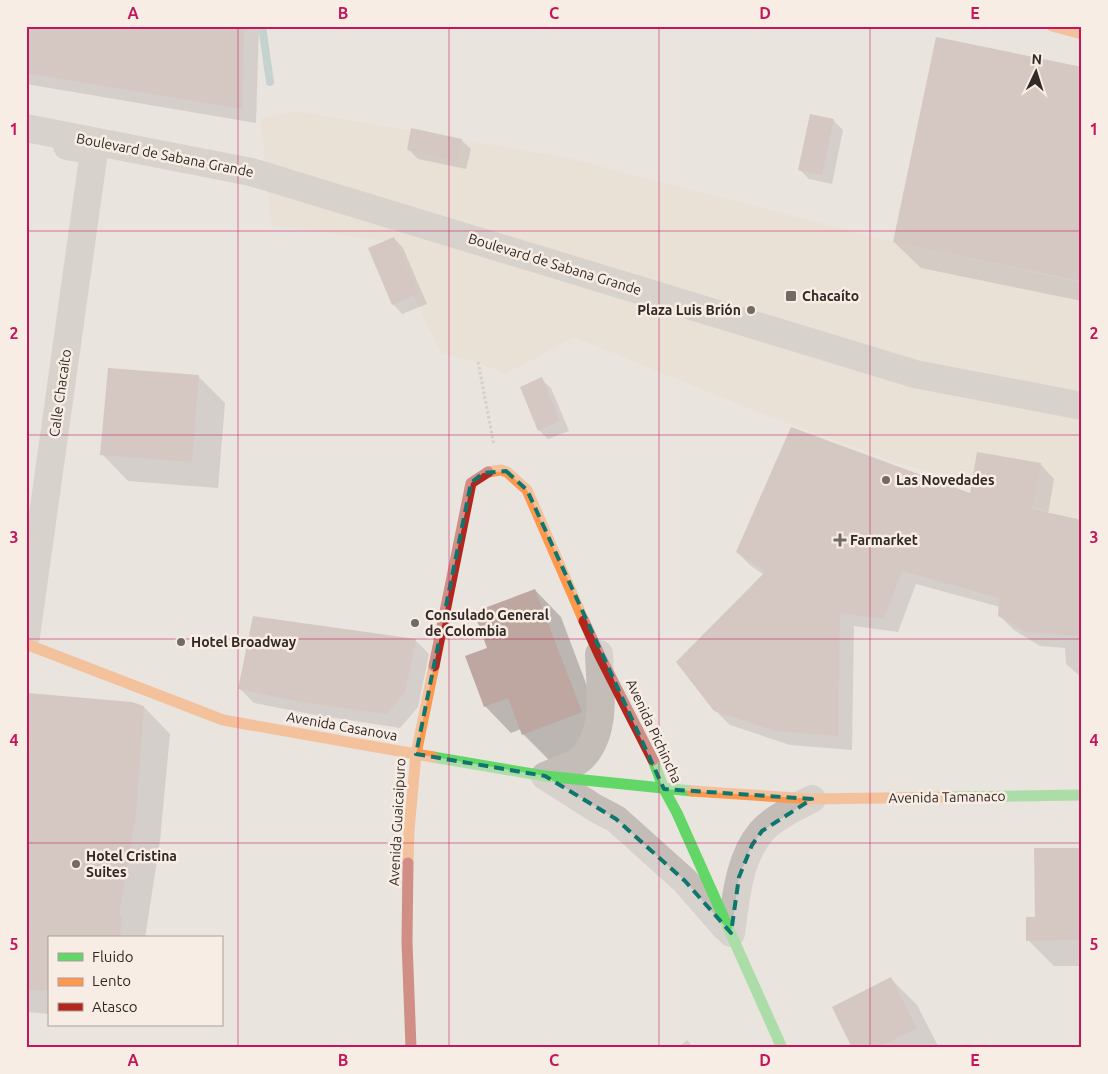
<svg xmlns="http://www.w3.org/2000/svg" width="1108" height="1074" font-family="Ubuntu,sans-serif">
	<style>
		.plaza { fill: #e9dbcd }
		.shadow { fill: #0003 }
		.lines { fill: none; stroke-linecap: round; stroke-linejoin: round }
		.stream { stroke: #9abdba; stroke-width: 8 }
		.building { fill: #bda7a0 }
		.path { stroke: #bcb4af; stroke-width: 3; stroke-dasharray: 2.5 2.5; stroke-linecap: butt }
		.street { stroke: #c3bcb7; stroke-width: 28 }
		.fast { stroke: #63d668; stroke-width: 11 }
		.slow { stroke: #ff974d; stroke-width: 11 }
		.jam { stroke: #b3261e; stroke-width: 11 }
		.marked { fill: none; stroke: #0f766e; stroke-width: 4; stroke-dasharray: 10 6; stroke-linejoin: round }
		.grid { fill: none; stroke: #c2185b; stroke-width: 1; stroke-opacity: 0.55 }
		.poi-dot { fill: #736a66; stroke: #f8ede4; stroke-width: 2 }
		.labels { text-anchor: middle; dominant-baseline: central; stroke-width: 5; stroke-linejoin: round; paint-order: stroke }
		.street-label { font-size: 14px; fill: #332926; stroke: #f8ede4 }
		.poi-label { font-size: 14px; font-weight: bold; fill: #332926; stroke: #f8ede4; text-anchor: start }
		.neatline { fill: none; stroke: #c2185b; stroke-width: 2 }
		.grid-label { font-size: 16px; text-anchor: middle; font-weight: bold; fill: #c2185b }
	</style>
	<rect width="100%" height="100%" fill="#eae4de"/>
	<!-- plaza -->
	<path class="plaza" d="M296,111L568,158L893,242L1082,283V519L1056,514L962,481L895,462L758,412L574,337L505,374L478,362L441,353L387,241L271,225L261,119Z"/>
	<!-- shadow -->
	<g class="shadow">
		<path d="M26,26H259L256,123L26,84Z"/>
		<path d="M1082,69V301L921,268L894,242Z"/>
		<path d="M811,116L834,121L843,130L832,184L809,179L799,169Z"/>
		<path d="M461,140L471,149L466,169L418,159L408,149Z"/>
		<path d="M394,238L403,248L427,304L402,314L393,304Z"/>
		<path d="M199,377L225,403L218,488L128,481L102,454Z"/>
		<path d="M541,379L551,388L569,431L548,439L539,430Z"/>
		<path d="M1040,464L1054,479L1048,514L1082,521V678L1066,664L1065,648L1040,646L1014,630L999,615L1000,607L916,584L898,632L854,626L852,750L790,745L730,725L715,710L764,575L751,566L737,552L970,494Z"/>
		<path d="M535,590L561,617L607,739L549,760L523,734L521,729L511,733L485,706L489,649Z"/>
		<path d="M415,640L429,654L418,707L400,728L310,714L254,703L240,689Z"/>
		<path d="M144,707L170,734L160,841L145,938H49V1014L28,1012L26,1010V722Z"/>
		<path d="M1082,849V966H1054L1028,940L1036,918Z"/>
		<path d="M891,979L917,1005L939,1048H854Z"/>
		<path d="M687,1040L694,1048H678Z"/>
	</g>
	<g class="lines">
		<!-- stream -->
		<path class="stream" d="M262,26L270,82"/>
	</g>
	<!-- building -->
	<g class="building">
		<path d="M26,26H244L242,109L26,73Z"/>
		<path d="M936,37L1082,67V281L893,242Z"/>
		<path d="M810,114L834,119L822,175L798,170Z"/>
		<path d="M411,128L462,139L457,160L407,150Z"/>
		<path d="M394,237L418,294L392,305L368,248Z"/>
		<path d="M108,368L199,375L192,462L100,455Z"/>
		<path d="M542,377L560,421L538,431L520,387Z"/>
		<path d="M791,427L970,493L977,452L1041,463L1032,509L1082,520V636L1025,632L998,616L999,598L902,571L884,619L840,613L838,736L775,731L714,711L676,662L765,572L736,552Z"/>
		<path d="M535,589L582,712L522,735L508,698L484,707L465,656L487,648L474,612Z"/>
		<path d="M253,616L416,639L405,693L386,714L295,701L238,689Z"/>
		<path d="M28,693L132,702L144,706L136,814L119,915H122L120,938H49V991L26,989V709Z"/>
		<path d="M1034,848H1082V940L1026,941V917H1035Z"/>
		<path d="M891,977L917,1028L877,1048H852L832,1007Z"/>
	</g>
	<g class="lines">
		<!-- path -->
		<path class="path" d="M478,362L494,445"/>
		<!-- street -->
		<g class="street">
			<path d="M26,128L251,172L915,374L1082,406"/>
			<path d="M26,636L94,151L67,146"/>
			<path d="M545,776L595,808L616,819L685,881L725,927"/>
			<path d="M545,776C555,771 573,766 581,759C608,733 600,687 599,654"/>
			<path d="M731,933C736,899 738,860 761,832C773,818 796,807 812,799"/>
		</g>
		<!-- fast -->
		<g class="fast">
			<path d="M433,757L545,776L692,791"/>
			<path d="M653,760L664,789L677,813L782,1048"/>
			<path d="M952,797L1082,795"/>
		</g>
		<!-- slow -->
		<g class="slow">
			<path d="M1052,26L1082,34"/>
			<path d="M488,472L501,470L507,472L527,490L584,621"/>
			<path d="M26,644L223,720L433,757"/>
			<path d="M692,791L812,799L952,797"/>
			<path d="M408,863L409,830L416,754L434,666"/>
		</g>
		<!-- jam -->
		<g class="jam">
			<path d="M584,621L599,654L653,760"/>
			<path d="M434,666L471,483L488,472"/>
			<path d="M408,863L407,942L411,1048"/>
		</g>
	</g>
	<!-- marked area -->
	<path d="M0 0H1108V1074H0ZM506,471L527,490L664,789L812,799L762,831L752,845L739,877L731,933L685,881L616,819L545,776L416,754L471,483L483,473Z" fill="#eae4de" fill-opacity=".55" fill-rule="evenodd"/>
	<path class="marked" d="M506,471L527,490L664,789L812,799L762,831L752,845L739,877L731,933L685,881L616,819L545,776L416,754L471,483L483,473Z"/>
	<!-- grid -->
	<path class="grid" d="M238,26V1048M449,26V1048M659,26V1048M870,26V1048M26,231H1082M26,435H1082M26,639H1082M26,843H1082"/>
	<!-- markers -->
	<g class="poi-dot">
		<rect x="785" y="290" width="12" height="12" rx="2.5"/>
		<circle cx="751" cy="310" r="5"/>
		<circle cx="886" cy="480" r="5"/>
		<path d="M837.5 532.5h5v5h5v5h-5v5h-5v-5h-5v-5h5z"/>
		<circle cx="415" cy="623" r="5"/>
		<circle cx="181" cy="642" r="5"/>
		<circle cx="76" cy="864" r="5"/>
	</g>
	<g class="labels">
		<!-- street labels -->
		<g class="street-label">
			<text transform="translate(165 155) rotate(11)">Boulevard de Sabana Grande</text>
			<text transform="translate(555 264) rotate(17)">Boulevard de Sabana Grande</text>
			<text transform="translate(60 393) rotate(-82)">Calle Chacaíto</text>
			<text transform="translate(342 726) rotate(10)">Avenida Casanova</text>
			<text transform="translate(654 731) rotate(65)">Avenida Pichincha</text>
			<text transform="translate(947 797) rotate(-1)">Avenida Tamanaco</text>
			<text transform="translate(397 822) rotate(-87)">Avenida Guaicaipuro</text>
		</g>
		<!-- poi labels -->
		<g class="poi-label">
			<text x="802" y="296">Chacaíto</text>
			<text x="741" y="310" text-anchor="end">Plaza Luis Brión</text>
			<text x="896" y="480">Las Novedades</text>
			<text x="850" y="540">Farmarket</text>
			<text x="425" y="615">Consulado General<tspan x="425" dy="16">de Colombia</tspan></text>
			<text x="191" y="642">Hotel Broadway</text>
			<text x="86" y="856">Hotel Cristina<tspan x="86" dy="16">Suites</tspan></text>
		</g>
	</g>
	<!-- border -->
	<rect width="1108" height="1074" fill="none" stroke="#f8ede4" stroke-width="55"/>
	<!-- legend -->
	<rect x="48" y="936" width="175" height="90" fill="#f8ede4" stroke="#a99f98"/>
	<rect x="58" y="953" width="25" height="8" fill="#63d668" stroke="#a99f98"/>
	<text x="92" y="962" font-size="15" fill="#332926">Fluido</text>
	<rect x="58" y="978" width="25" height="8" fill="#ff974d" stroke="#a99f98"/>
	<text x="92" y="986" font-size="15" fill="#332926">Lento</text>
	<rect x="58" y="1003" width="25" height="8" fill="#b3261e" stroke="#a99f98"/>
	<text x="92" y="1012" font-size="15" fill="#332926">Atasco</text>
	<!-- north arrow -->
	<g transform="translate(1036 72) rotate(4)" stroke="#f8ede4" stroke-width="4" paint-order="stroke">
	<path d="M0-4L9 19L0 12L-9 19Z" fill="#332926"/>
	<text y="-8" font-size="14" font-weight="bold" text-anchor="middle" fill="#332926">N</text>
	</g>
	<rect x="28" y="28" width="1052" height="1018" class="neatline"/>
	<g class="grid-label">
		<text x="133" y="19">A</text>
		<text x="343" y="19">B</text>
		<text x="554" y="19">C</text>
		<text x="765" y="19">D</text>
		<text x="975" y="19">E</text>
		<text x="14" y="135">1</text>
		<text x="1094" y="135">1</text>
		<text x="14" y="339">2</text>
		<text x="1094" y="339">2</text>
		<text x="14" y="543">3</text>
		<text x="1094" y="543">3</text>
		<text x="14" y="746">4</text>
		<text x="1094" y="746">4</text>
		<text x="14" y="950">5</text>
		<text x="1094" y="950">5</text>
		<text x="133" y="1066">A</text>
		<text x="343" y="1066">B</text>
		<text x="554" y="1066">C</text>
		<text x="765" y="1066">D</text>
		<text x="975" y="1066">E</text>
	</g>
</svg>
